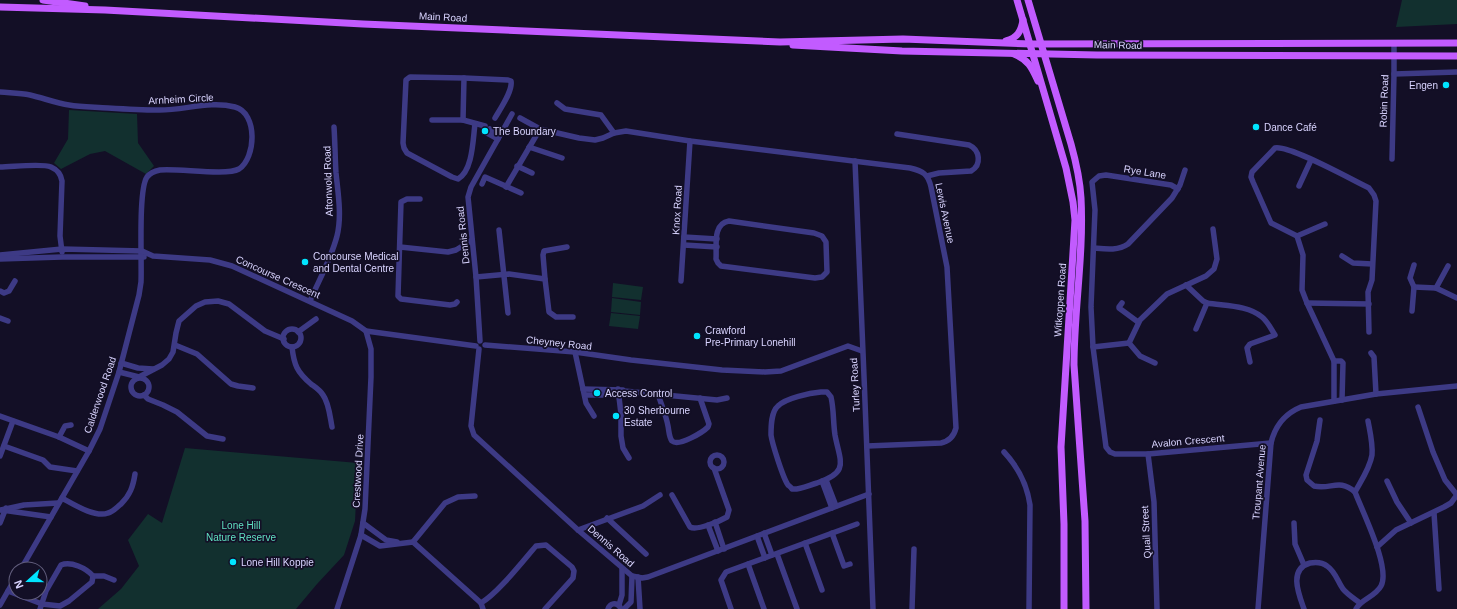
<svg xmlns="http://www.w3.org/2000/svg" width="1457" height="609" font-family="Helvetica,sans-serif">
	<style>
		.green { fill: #12302f }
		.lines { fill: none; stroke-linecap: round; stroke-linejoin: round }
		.minor { stroke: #3d3a85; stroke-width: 5.5 }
		.major { stroke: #c25bff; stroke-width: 7 }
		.poi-dot { fill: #00e5ff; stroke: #130f26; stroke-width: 1.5 }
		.labels { text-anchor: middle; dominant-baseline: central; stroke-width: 3.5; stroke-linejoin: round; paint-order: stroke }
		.street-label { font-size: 10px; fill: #d9d4ff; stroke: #130f26 }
		.poi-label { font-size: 10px; fill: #d9d4ff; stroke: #130f26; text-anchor: start }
		.park-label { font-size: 10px; fill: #5fe0c0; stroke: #130f26 }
	</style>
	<rect width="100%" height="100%" fill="#130f26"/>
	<!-- green -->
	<g class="green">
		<path d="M1402,0H1457V24L1396,27Z"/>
		<path d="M69,110L137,114L138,143L154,166L146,174L105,151L90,154L61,169L54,163L68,139Z"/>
		<path d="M613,283L643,287L641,300L612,297Z"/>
		<path d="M612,298L641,302L640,315L611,312Z"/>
		<path d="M611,313L640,316L638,329L609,326Z"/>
		<path d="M185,448L358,463L355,521L344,555L317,584L296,609H98L121,589L139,566L128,540L148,514L162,523Z"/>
	</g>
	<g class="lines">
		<!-- minor -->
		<g class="minor">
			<path d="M1394,74L1457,72"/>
			<path d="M464,78L508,80L511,81C513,91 500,109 495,118"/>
			<path d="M0,92C10,93 20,93 30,95C43,98 56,103 69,105C81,107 95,107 108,108C124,109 140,110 157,110C183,111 209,100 235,107C258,113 256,158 239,169C226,176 178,168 160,170C155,171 150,173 147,177C138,190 142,262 141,282L139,295L119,372L100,429L89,451L21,569"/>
			<path d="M557,103L565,109L601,115L614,133"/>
			<path d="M520,118L540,129"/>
			<path d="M432,120H463L485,126"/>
			<path d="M463,120L464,78L410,77L406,80L403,143L404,148L407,153L452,177L458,179C473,171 473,138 475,124"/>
			<path d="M490,129L500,135"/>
			<path d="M487,133L498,139"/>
			<path d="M897,134L969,145C980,150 982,165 971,171L939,173L927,176"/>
			<path d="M529,147L562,158"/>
			<path d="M1392,159L1394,74V44"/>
			<path d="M855,161C861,310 868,460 873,609"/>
			<path d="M517,166L532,173"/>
			<path d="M0,167C12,167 42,163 51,167C58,170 61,174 62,181L60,236L62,252"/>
			<path d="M482,184L485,177L521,193"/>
			<path d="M1299,186L1311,160"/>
			<path d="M506,187L540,129L579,138L595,140L603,138L614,133L626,131L690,141L910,168C923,171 928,174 931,187L947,267L956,428C954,436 950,441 941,443L867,446"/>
			<path d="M1178,189L1171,185L1106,175L1099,176L1092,182L1095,210L1091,307L1093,347L1106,447L1110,452L1115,454H1148L1271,443"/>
			<path d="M420,199H407L401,202L398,296L401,299L450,305L455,304L457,302"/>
			<path d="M729,221L814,233L822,236L826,242L827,272L822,277L815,278L721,266L718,263L716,259C717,246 712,224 729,221Z"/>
			<path d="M499,230L508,313"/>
			<path d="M1297,236L1325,224"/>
			<path d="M684,237L717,239"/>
			<path d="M684,245L717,247"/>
			<path d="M400,247L448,252L456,250L472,240"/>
			<path d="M1094,248C1105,249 1118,251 1128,244L1172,198L1180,185L1185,170"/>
			<path d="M0,255L62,249L103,250L142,251L153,256L210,260L232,266L352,321L366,331L476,346"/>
			<path d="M1342,256L1353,263L1372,264"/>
			<path d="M0,259L62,257H144"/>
			<path d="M476,277L509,274L545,279L549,312L556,317H573"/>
			<path d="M545,279L543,255L544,251L567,247"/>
			<path d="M681,281L690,141"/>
			<path d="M1186,285L1203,301L1207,303C1225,306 1248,305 1262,317C1268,322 1271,329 1275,335L1250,344L1247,348L1250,362"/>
			<path d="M1414,287L1436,288L1457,298"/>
			<path d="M1436,288L1448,266"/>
			<path d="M0,291L4,293L9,291L15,281"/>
			<path d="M310,301C319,280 331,259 337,236C342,216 338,193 336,173C335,157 335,142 334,127"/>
			<path d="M1122,303L1119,307V308L1138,322"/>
			<path d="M1307,303L1369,304"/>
			<path d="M1412,311L1414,287L1410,278L1414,265"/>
			<path d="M0,318L8,321"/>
			<path d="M1196,329L1207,303"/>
			<circle cx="292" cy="338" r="9"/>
			<path d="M298,332L316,319"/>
			<path d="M480,341L476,277L468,197L471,187L512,114"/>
			<path d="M1129,343L1140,320L1167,294L1206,276L1214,269L1217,259L1213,229"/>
			<path d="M1129,343L1140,356L1155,363"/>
			<path d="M175,345L197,354L231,384L238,386L253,388"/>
			<path d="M485,345L575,352L631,360L722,370L765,372L781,371L848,346L862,351"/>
			<path d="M292,347C294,365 297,372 311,384C315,387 320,390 323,395C329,403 330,417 332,427"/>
			<path d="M1093,347L1129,343"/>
			<path d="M479,349L471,426L474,435L578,530L632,576L642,578L648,577L869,494"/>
			<path d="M575,352L586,403L594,416"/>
			<path d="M1371,353L1374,357L1376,394"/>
			<path d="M1334,361H1341L1343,363L1342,400"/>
			<path d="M121,363L138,368L153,369"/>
			<path d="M119,372L139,377L162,365L169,359L173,352L176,333L179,321L196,306L205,302L218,301L229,304L265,331L284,339"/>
			<circle cx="140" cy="387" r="9"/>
			<path d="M583,389L623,390L624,391L717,400L727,398"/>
			<path d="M618,389L621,414V436L623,448L629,458"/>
			<path d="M821,392H827L831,397C834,410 833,422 835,435C840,462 850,472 817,483C809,485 800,490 792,489C791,487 789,486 788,485C783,478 772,443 771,435C771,426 771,412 778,406C786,398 810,393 821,392Z"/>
			<path d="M658,394C661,404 666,415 668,426C669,431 669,437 672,441C679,447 703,432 708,427L709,424L700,398"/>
			<path d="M144,395L148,399L163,405L177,412L207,436L223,439"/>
			<path d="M585,395H602L622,392"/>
			<path d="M1334,401V361L1307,303L1302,290L1303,255L1297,236L1271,223L1253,182L1251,177L1252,172L1275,148C1290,145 1352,180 1369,188L1374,195L1376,201L1372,280L1368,292L1369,332"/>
			<path d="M1418,407L1433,452L1445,480L1457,495"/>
			<path d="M0,416L59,437L89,451"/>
			<path d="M1320,420L1317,441L1306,475L1307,480L1314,486C1331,490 1339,478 1355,492C1362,511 1391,568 1381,586C1375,597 1361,599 1356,609"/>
			<path d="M59,437L65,426L71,425"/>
			<path d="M4,446L43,460L50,467L77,471"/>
			<path d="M1004,452C1019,468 1027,484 1030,505L1029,609"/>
			<path d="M1148,454L1154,502L1157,609"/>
			<circle cx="717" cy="462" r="7"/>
			<path d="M0,456L13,421"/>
			<path d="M826,480L836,506"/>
			<path d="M822,481L832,508"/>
			<path d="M1387,481L1397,502L1411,523"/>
			<path d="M1355,492C1361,481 1370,468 1372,455C1373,444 1370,432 1368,421"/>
			<path d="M672,495L690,527C697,531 720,521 727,517L729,510L714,468"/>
			<path d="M475,496L458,497L445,503L413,542L481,603L483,609"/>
			<path d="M62,498C73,504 95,518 108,513C113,512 117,507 121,504C130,495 133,487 135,474"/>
			<path d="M1,510L24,505L58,503"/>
			<path d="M2,510L51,517"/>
			<path d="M1434,513L1439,589"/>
			<path d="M607,518L646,554"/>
			<path d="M715,522L724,549"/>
			<path d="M0,523L6,508"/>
			<path d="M363,523L386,540L397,542"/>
			<path d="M1294,523L1295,544L1304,565"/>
			<path d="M708,525L718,551"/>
			<path d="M578,530L643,506L660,495"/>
			<path d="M764,533L772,555"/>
			<path d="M832,533L844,566L850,564"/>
			<path d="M361,535L380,546L413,542"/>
			<path d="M757,536L765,558"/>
			<path d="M805,543L822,590"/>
			<path d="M1377,547L1396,530L1444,507L1451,503L1457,495"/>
			<path d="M777,554L797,609"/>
			<path d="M748,564L764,609"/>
			<path d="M93,576H104L114,580"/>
			<path d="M638,577L640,609"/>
			<path d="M8,591L42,604L60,606L69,601L92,582L93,576C86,568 71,561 61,565L46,591C44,597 42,603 40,609"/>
			<path d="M481,603C498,593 522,562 536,546L546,545L572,567L574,571L573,578L545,609"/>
			<path d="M0,605L16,577"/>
			<path d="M619,605L622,595V569"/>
			<path d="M337,609L361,535L365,509L371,377V349L366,331"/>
			<path d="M608,609C610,603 616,602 620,607"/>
			<path d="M624,609L631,602L632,576"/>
			<path d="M731,609L721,580L726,572L857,524"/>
			<path d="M912,609L914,549"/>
			<path d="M1258,609L1271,443C1275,426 1284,414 1301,407L1376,394L1457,386"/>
			<path d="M1304,609C1299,595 1288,569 1310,563C1316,562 1322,562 1327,566C1335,571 1338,582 1343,589C1348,595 1355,599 1360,603"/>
		</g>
		<!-- major -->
		<g class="major">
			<path d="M43,0L85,6"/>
			<path d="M1017,0L1066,168L1073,202L1075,220L1061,447L1064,524V609"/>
			<path d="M1028,0L1071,144C1076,162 1080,180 1081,198C1084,254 1074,310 1074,365L1085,521L1086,609"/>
			<path d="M0,7L105,10L363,24L780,42L903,39L1031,44L1457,43"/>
			<path d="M1006,41C1017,38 1021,32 1023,20"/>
			<path d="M793,45L902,51L1097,55L1457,56"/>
			<path d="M1014,54C1029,60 1032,68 1038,81"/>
		</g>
	</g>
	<!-- markers -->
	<g class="poi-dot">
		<circle cx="1446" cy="85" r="4"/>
		<circle cx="1256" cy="127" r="4"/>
		<circle cx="485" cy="131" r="4"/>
		<circle cx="305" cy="262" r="4"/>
		<circle cx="697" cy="336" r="4"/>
		<circle cx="597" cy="393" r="4"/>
		<circle cx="616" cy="416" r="4"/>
		<circle cx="233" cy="562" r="4"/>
	</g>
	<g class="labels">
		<!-- street labels -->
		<g class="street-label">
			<text transform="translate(443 17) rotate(3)">Main Road</text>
			<text transform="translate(1118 45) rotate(1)">Main Road</text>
			<text transform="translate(181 99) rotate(-3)">Arnheim Circle</text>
			<text transform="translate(1384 101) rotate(-88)">Robin Road</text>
			<text transform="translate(1145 172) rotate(9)">Rye Lane</text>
			<text transform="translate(328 181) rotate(-92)">Aftonwold Road</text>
			<text transform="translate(677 210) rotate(-87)">Knox Road</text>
			<text transform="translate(945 213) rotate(78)">Lewis Avenue</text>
			<text transform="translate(463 235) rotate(-96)">Dennis Road</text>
			<text transform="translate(278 277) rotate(24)">Concourse Crescent</text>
			<text transform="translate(1060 300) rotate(-86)">Witkoppen Road</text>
			<text transform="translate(559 343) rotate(6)">Cheyney Road</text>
			<text transform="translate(855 385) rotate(-93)">Turley Road</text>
			<text transform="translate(100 395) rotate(-71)">Calderwood Road</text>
			<text transform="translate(1188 441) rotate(-5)">Avalon Crescent</text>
			<text transform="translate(358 471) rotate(-87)">Crestwood Drive</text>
			<text transform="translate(1259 482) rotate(-85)">Troupant Avenue</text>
			<text transform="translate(1146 532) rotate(-93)">Quail Street</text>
			<text transform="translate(611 546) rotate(41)">Dennis Road</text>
		</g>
		<!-- poi labels -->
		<g class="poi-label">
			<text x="1438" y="85" text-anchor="end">Engen</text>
			<text x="1264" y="127">Dance Café</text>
			<text x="493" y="131">The Boundary</text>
			<text x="313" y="256">Concourse Medical<tspan x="313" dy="12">and Dental Centre</tspan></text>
			<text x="705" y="330">Crawford<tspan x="705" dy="12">Pre-Primary Lonehill</tspan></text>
			<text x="605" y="393">Access Control</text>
			<text x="624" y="410">30 Sherbourne<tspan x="624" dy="12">Estate</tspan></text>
			<text x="241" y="562">Lone Hill Koppie</text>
		</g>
		<!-- park labels -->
		<g class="park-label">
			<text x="241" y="525">Lone Hill<tspan x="241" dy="12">Nature Reserve</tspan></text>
		</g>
	</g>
	<!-- north arrow -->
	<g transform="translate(28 581) rotate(249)"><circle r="19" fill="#130f26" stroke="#625e7d"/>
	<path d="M0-3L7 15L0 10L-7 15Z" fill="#00e5ff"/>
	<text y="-6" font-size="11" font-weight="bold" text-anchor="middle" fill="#d9d4ff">N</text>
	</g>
</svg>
